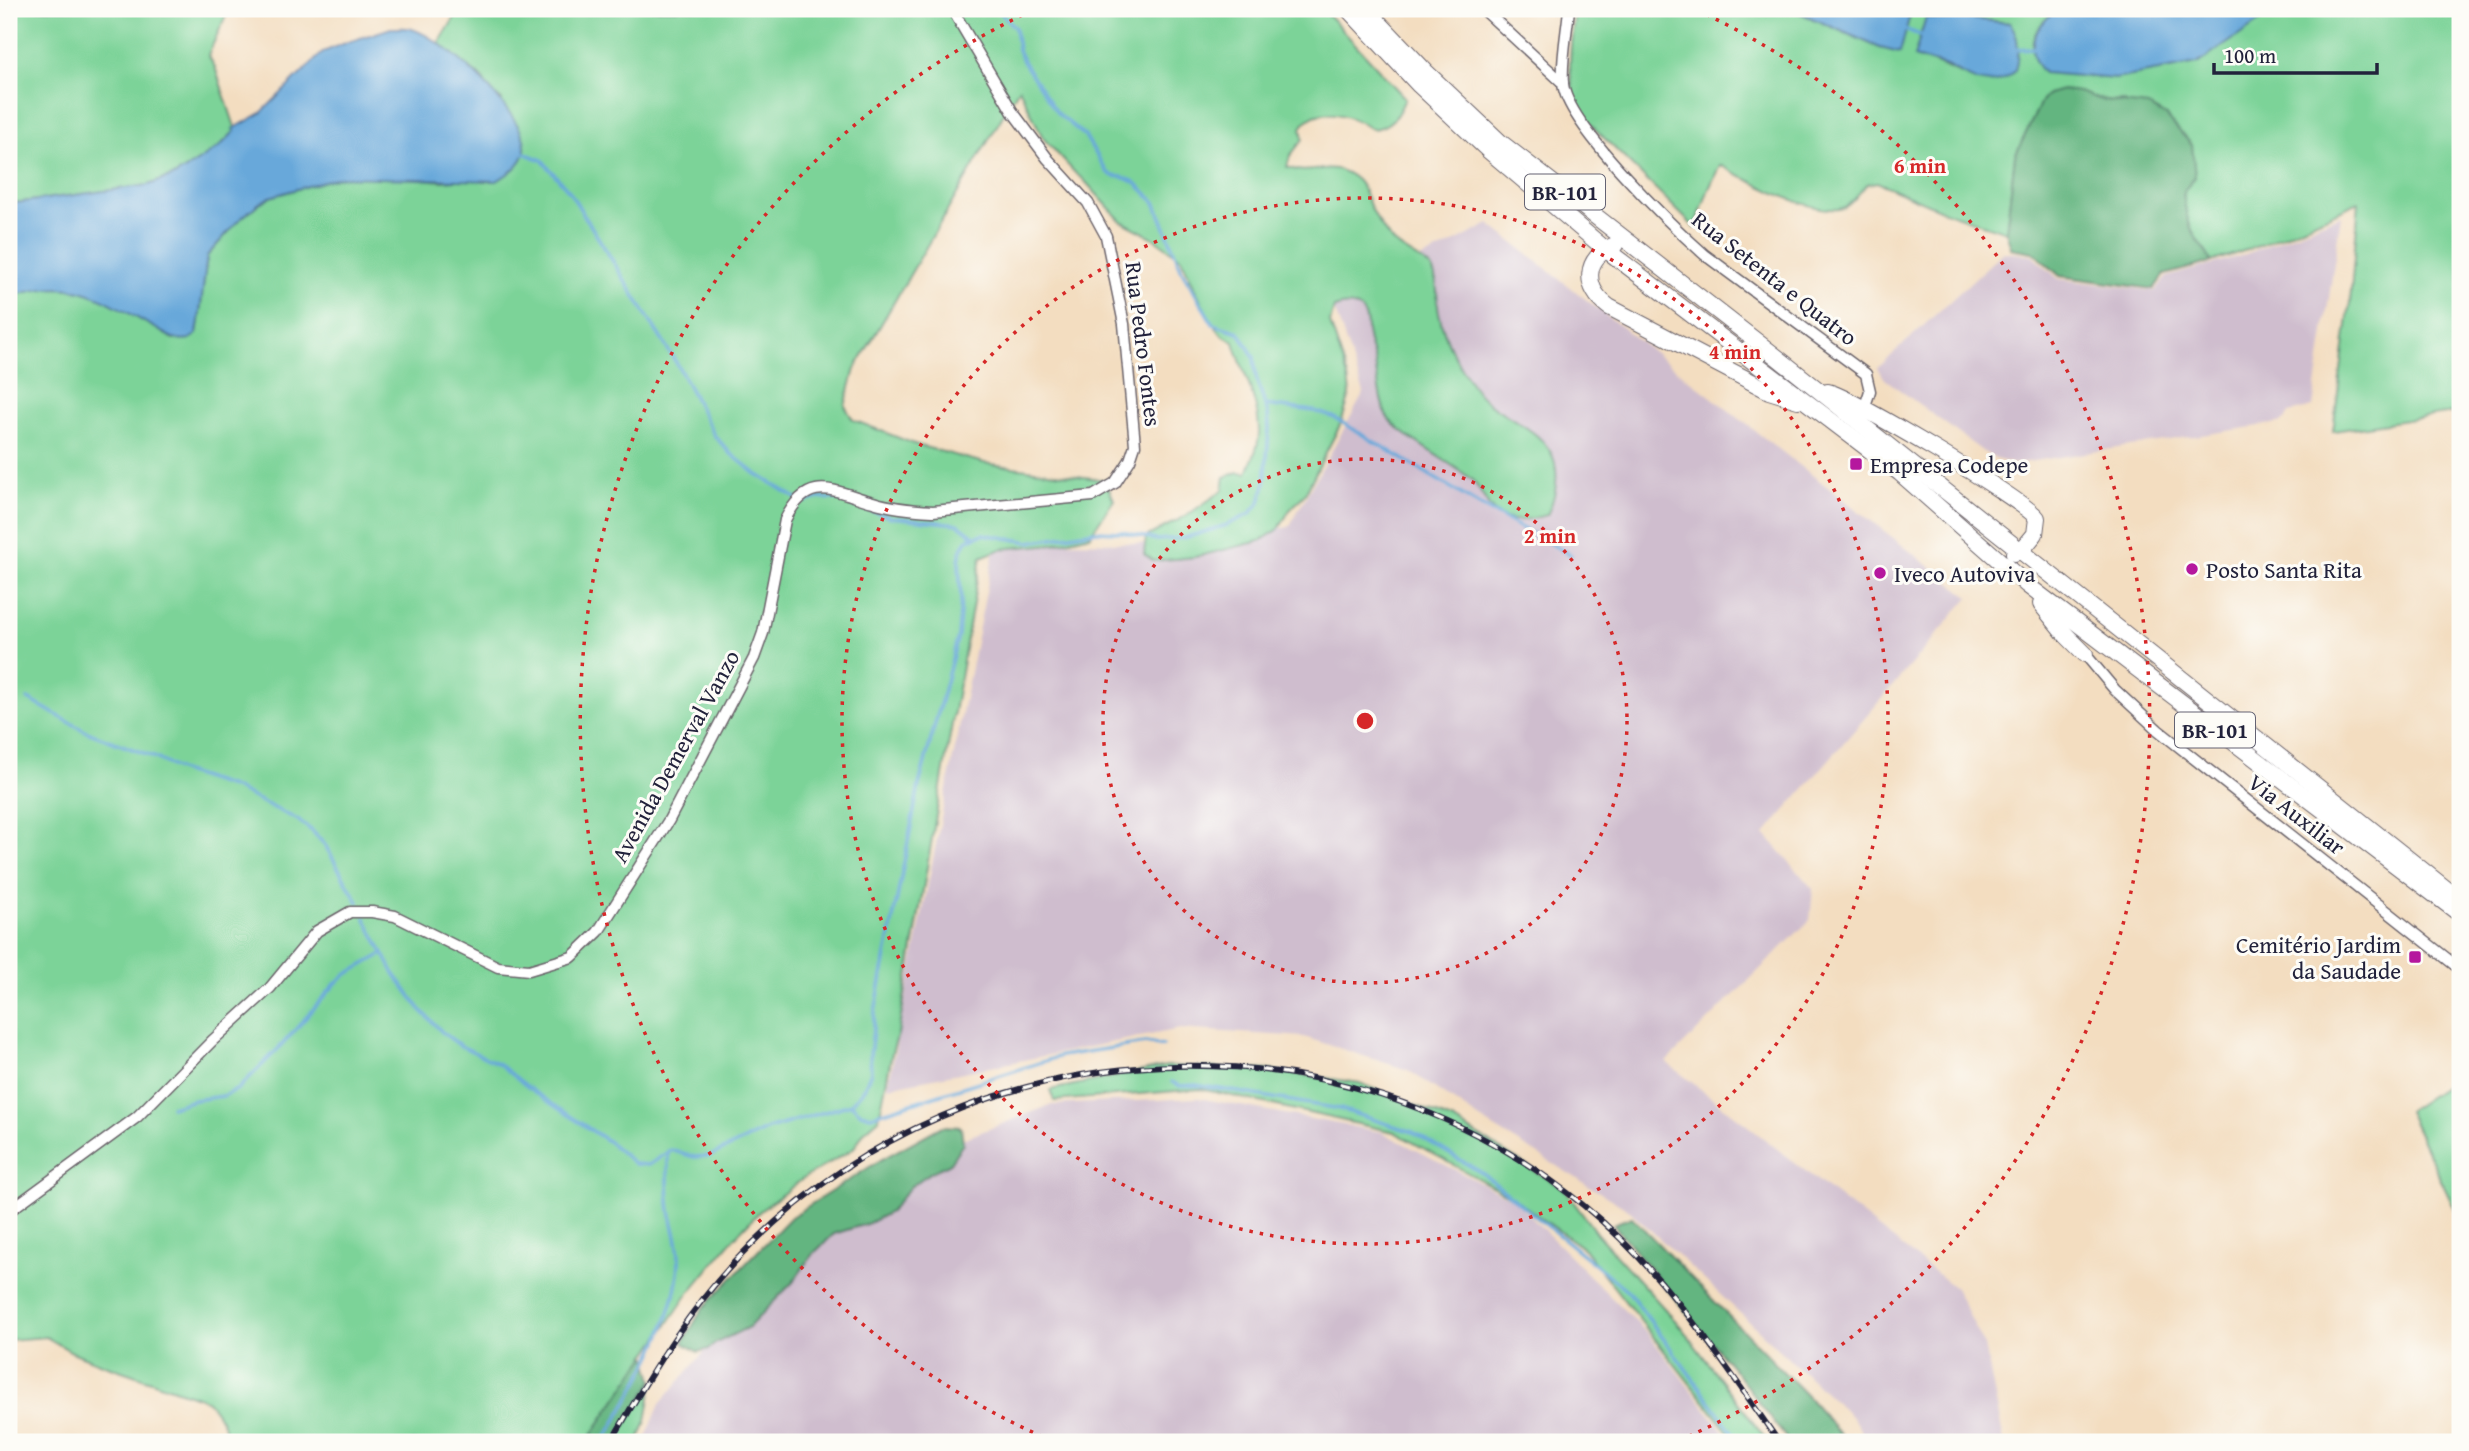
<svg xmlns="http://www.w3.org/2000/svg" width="2469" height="1451" font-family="'Gentium Book Plus',serif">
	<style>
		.industrial { fill: #cfbdce }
		.green { fill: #7bd398; stroke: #4e7a6a; stroke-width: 2; fill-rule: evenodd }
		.forest { fill: #64b580; stroke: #436c5e; stroke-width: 2 }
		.water { fill: #67a8da; stroke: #44658a; stroke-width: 2 }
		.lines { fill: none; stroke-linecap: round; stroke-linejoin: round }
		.stream { stroke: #67a8da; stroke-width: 3.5 }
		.minor-casing { stroke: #6b636a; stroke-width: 13 }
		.highway-casing { stroke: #6b636a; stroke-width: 18 }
		.minor { stroke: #fff; stroke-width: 10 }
		.highway { stroke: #fff; stroke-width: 16 }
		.rail-casing { stroke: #22223b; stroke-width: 6 }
		.rail { stroke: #fdfcf7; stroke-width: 3.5; stroke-dasharray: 10; stroke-linecap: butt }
		.ring { fill: none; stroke: #d62828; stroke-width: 3.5; stroke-dasharray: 3.5 7 }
		.poi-dot { fill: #b5179e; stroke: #fdfcf7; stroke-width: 2.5 }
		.labels { text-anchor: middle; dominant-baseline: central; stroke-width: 6; stroke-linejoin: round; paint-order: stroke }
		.shield { fill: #fdfcf7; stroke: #646373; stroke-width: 2 }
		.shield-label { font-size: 21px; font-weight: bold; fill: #22223b }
		.street-label { font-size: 23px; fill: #22223b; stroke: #fdfcf7 }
		.poi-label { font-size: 23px; fill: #22223b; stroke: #fdfcf7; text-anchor: start }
		.centre { fill: #d62828; stroke: #fdfcf7; stroke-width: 3.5 }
		.ring-label { font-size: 21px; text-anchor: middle; font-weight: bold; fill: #d62828; stroke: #fdfcf7; stroke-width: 6; stroke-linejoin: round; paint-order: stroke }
	</style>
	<rect width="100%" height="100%" fill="#fdfcf7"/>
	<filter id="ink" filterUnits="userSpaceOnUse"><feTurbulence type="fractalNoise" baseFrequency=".0143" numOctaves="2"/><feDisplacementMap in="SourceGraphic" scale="14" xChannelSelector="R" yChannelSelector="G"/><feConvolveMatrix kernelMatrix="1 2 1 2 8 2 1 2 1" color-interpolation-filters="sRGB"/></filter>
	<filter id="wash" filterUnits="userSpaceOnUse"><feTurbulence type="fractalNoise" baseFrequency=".00686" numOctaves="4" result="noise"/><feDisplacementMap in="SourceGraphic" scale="28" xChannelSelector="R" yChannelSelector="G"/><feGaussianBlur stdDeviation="1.57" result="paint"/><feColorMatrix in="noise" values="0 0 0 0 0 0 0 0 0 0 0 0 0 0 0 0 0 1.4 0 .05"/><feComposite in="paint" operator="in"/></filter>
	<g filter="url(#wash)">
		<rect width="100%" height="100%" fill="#f3ddc0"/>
		<!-- industrial -->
		<g class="industrial">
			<path d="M2341,215L2313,407L2289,413L2285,420L2279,423L2014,464L1996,459L1982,451L1885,379L1878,368L2003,252L2031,255L2059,279L2155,291L2167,277L2244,255Z"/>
			<path d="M1489,224L1969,597L1765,834L1813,889L1810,920L1666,1062L1955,1288L1985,1346L2004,1442H1868L1853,1418L1630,1211L1480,1119L1408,1070L1304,1037L1180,1029L888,1087L996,541L1196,544L1289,527L1364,393L1331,300L1446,247Z"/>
			<path d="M1198,1098L1381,1132L1514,1200L1647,1333L1731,1442H644L660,1404L781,1262L960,1140L1051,1105Z"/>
		</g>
		<!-- green -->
		<g class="green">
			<path d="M9,9H229L208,55L215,67L236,130L219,147L195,163L176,175L148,186L15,203L9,206Z"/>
			<path d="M460,9H1323L1405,98C1399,115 1390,128 1371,129C1351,115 1316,103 1301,128L1303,139L1290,156L1287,167C1315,179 1329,156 1357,180C1364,187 1367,199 1371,208C1376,218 1384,231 1391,240C1401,252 1428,261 1433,271C1439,284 1436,299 1439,313C1445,342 1458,365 1475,389C1494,417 1546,426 1555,463C1559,480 1554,501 1547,515C1530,519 1516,524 1500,516C1486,509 1482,489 1471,479C1452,463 1395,433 1386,415C1378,396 1378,377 1374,358C1372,351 1369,344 1368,337C1366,331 1368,322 1365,316C1359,303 1345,304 1334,308L1330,323L1348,377L1350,395L1341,423L1316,472L1305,494L1289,511L1279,529L1260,541L1195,557L1154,561L1144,554L1146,537L1186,516L1223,490L1225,477L1238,472L1247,473C1252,460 1259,446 1259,432C1259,401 1242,371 1234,342L1222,335L1209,318L1181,258L1152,237L1121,221L1083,179L1076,174L1043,138L1019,88L855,369L845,406L853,420L917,445L984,463L1105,480L1114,500L1090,535L1054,544L1001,549L981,557L898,1034L892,1053L879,1119L865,1131L853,1149L804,1178L760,1211L734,1238L688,1294L587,1442H228C226,1427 218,1411 206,1400L99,1363L72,1352L46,1337L9,1340V297C21,293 33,289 45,287C90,282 137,316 173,339L197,334L207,256L238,221L258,204L270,197L338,177H400L443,181L468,179L489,181L502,100L490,91L483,79L439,43Z"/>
			<path d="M1575,9H1791L1880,48L1896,14L1885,9H2058C2034,27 2022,47 2044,73H2070L2263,19V9H2460V412L2333,431L2350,302L2359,202L2261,245L2211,262C2208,252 2201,247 2196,238C2187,223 2185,209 2183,192L2195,177L2124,101C2118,101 2112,102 2106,101C2083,97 2061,80 2041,102L2015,156L2006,232L1944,211L1877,182L1867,184C1859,192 1851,207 1839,209C1807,213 1748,180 1720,165L1708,191L1695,228L1595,129C1590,124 1584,118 1581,112C1564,81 1571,42 1575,9ZM1926,18L1944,20L1963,18L2010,23L1968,77L1935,63Z"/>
			<path d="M1167,1066L1269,1070L1360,1083L1454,1121L1564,1189L1597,1234L1681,1327L1768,1442H1736L1584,1249L1515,1199L1394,1132L1201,1089L1054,1101L1050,1090Z"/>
			<path d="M2460,1076V1220L2408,1111Z"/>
			<path d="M653,1380L646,1421L638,1442H615Z"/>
		</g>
		<!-- forest -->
		<g class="forest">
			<path d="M2062,90L2079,92L2105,101L2148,106L2166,116L2192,145L2195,177L2183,192C2185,209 2187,223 2196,238C2201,247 2208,252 2211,262L2164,275L2154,289L2060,276L2033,252L2011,248L2006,232L2015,156L2041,102L2048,94Z"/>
			<path d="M942,1126L961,1127L963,1143L949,1164L931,1172L910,1187L890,1212L869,1223L834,1234L813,1254L793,1282L749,1327L716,1343L709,1349L698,1352L683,1343L702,1309L791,1217L882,1159Z"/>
			<path d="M1632,1217L1807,1396L1847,1442H1789L1735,1371L1613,1224Z"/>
			<path d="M646,1355L653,1380L615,1442H587Z"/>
		</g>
		<!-- water -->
		<g class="water">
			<path d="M1791,9H1885L1896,14L1910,15L1900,53L1880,48Z"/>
			<path d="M2058,9H2263V19L2197,64L2115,79L2044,73C2021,50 2036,25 2058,9Z"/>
			<path d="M1926,17L1944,20L1963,18L2010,23C2019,36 2018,45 2017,60C2016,72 2013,75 2002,80C1982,89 1964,74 1946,66C1935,62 1924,60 1914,57Z"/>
			<path d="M391,28C398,28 406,27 412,29C444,38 522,112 525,145C527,162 510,173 497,181L338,177L270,197L258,204L238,221L207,256L199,321L197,334L190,339C175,342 167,335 155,328C99,297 76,275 9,297V206L15,203L148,185L176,175L195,163L219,147L235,131L233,129L261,113L323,52L345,43Z"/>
		</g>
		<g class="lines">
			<!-- stream -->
			<g class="stream">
				<path d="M1904,29L1923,36"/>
				<path d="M2014,49L2034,48"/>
				<path d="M521,152L542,160L569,191L677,364L714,435L730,453L755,473L802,502L820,498L838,499L890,517L958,524L974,536"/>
				<path d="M1265,405L1314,411L1333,417L1481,506L1571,555"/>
				<path d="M28,699L87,732L154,757L181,771L234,788L298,820L312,831L325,845L358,902"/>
				<path d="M365,918L393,972L420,1009L443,1033L461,1046L499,1064L534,1092L609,1142L635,1164L649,1165L671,1150L694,1157L710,1156L768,1129L851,1104L864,1089L871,1072L870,1055L875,1012L919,785L958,636L961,600L959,561L961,550L968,539L983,534L1029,542L1094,531L1123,532L1157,540L1184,538L1227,525L1250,514L1260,502L1265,485L1269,429L1268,414L1256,377L1254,357L1239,332L1213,324L1182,271L1155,202L1135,182L1122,177L1113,176L1107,172L1085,136L1058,114L1024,63L1018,50L1015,28L997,9"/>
				<path d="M1172,1082L1180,1086L1196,1085L1340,1109L1413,1132L1482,1173L1628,1291L1740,1442"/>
				<path d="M851,1104L861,1113L871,1116L1061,1056L1145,1043L1163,1046"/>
				<path d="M171,1107L194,1100L223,1096L238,1089L282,1045L337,982L347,974L383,954"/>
				<path d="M603,1442C634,1391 678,1320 679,1259C679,1242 673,1227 670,1211C667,1191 668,1171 668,1151"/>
			</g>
		</g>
	</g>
	<g filter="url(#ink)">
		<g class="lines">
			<!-- minor casing -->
			<g class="minor-casing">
				<g id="minor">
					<path d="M1483,9L1563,83"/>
					<path d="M1569,9C1567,32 1561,61 1563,84C1568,126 1671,225 1705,255L1866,374L1870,391L1864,409"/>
					<path d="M2085,654L2115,690L2158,730L2460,969"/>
					<path d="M9,1211L137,1117L212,1041L270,988L317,931L350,912H372L395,916L498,967L529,970L572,957L598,932L669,820L754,658L763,633L785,520C808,473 833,491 873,502C892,508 913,510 933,511L1093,496L1115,483L1130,460L1135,445L1124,324L1106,236L1088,203L1048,159L1012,111L952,9"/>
				</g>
			</g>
			<!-- highway casing -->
			<g class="highway-casing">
				<g id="highway">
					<path d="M1348,9L1419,85L1489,151L1605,249L1900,473L2027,585L2460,914"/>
					<path d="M1366,9L1426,72L1500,142L1778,358L2460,900"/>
					<path d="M1615,245C1583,258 1583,288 1609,307L1769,391L1798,400"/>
					<path d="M1828,392C1851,397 2024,500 2037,518L2035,534L2021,551L2014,553"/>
					<path d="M2041,604L2066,635L2085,654"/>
				</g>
			</g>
			<!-- minor -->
			<use href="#minor" class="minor"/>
			<!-- highway -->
			<use href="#highway" class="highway"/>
			<!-- rail casing -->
			<g class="rail-casing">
				<path id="rail" d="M611,1442C652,1371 692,1303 751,1245C975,1022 1339,1005 1583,1205C1664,1271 1720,1358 1779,1442"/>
			</g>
			<!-- rail -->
			<use href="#rail" class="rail"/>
		</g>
	</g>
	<!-- distance rings -->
	<g class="ring">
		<circle cx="1365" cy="721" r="262"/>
		<circle cx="1365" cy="721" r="523"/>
		<path d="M1052 1441A785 785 0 0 1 1033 10M1697 10A785 785 0 0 1 1678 1441"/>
	</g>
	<!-- markers -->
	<g class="poi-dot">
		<rect x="1849" y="457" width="14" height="14" rx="3.5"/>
		<circle cx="2192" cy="569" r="7"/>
		<circle cx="1880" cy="573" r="7"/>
		<rect x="2408" y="950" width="14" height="14" rx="3.5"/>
	</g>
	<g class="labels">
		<!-- shield labels -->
		<g class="shield">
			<rect x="1525" y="174.5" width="80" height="35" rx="5"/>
			<rect x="2175" y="712.5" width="80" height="35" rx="5"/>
		</g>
		<g class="shield-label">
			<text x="1565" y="192">BR-101</text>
			<text x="2215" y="730">BR-101</text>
		</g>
		<!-- street labels -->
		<g class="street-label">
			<text transform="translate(1775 278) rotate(38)">Rua Setenta e Quatro</text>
			<text transform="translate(1144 344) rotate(83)">Rua Pedro Fontes</text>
			<text transform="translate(675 756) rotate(-61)">Avenida Demerval Vanzo</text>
			<text transform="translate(2297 814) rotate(38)">Via Auxiliar</text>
		</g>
		<!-- poi labels -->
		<g class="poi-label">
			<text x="1870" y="464">Empresa Codepe</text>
			<text x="2206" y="569">Posto Santa Rita</text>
			<text x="1894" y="573">Iveco Autoviva</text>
			<text x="2401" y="944" text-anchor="end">Cemitério Jardim<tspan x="2401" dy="26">da Saudade</tspan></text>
		</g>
	</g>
	<circle cx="1365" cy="721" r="10" class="centre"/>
	<g class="ring-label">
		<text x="1920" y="173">6 min</text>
		<text x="1735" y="359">4 min</text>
		<text x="1550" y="543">2 min</text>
	</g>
	<!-- margin -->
	<rect width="2469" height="1451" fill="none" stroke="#fdfcf7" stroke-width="35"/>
	<!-- scale -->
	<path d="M2214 63v10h163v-10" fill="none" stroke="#22223b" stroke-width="3.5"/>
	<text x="2224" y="63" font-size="21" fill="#22223b" stroke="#fdfcf7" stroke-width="5" paint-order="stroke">100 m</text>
</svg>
